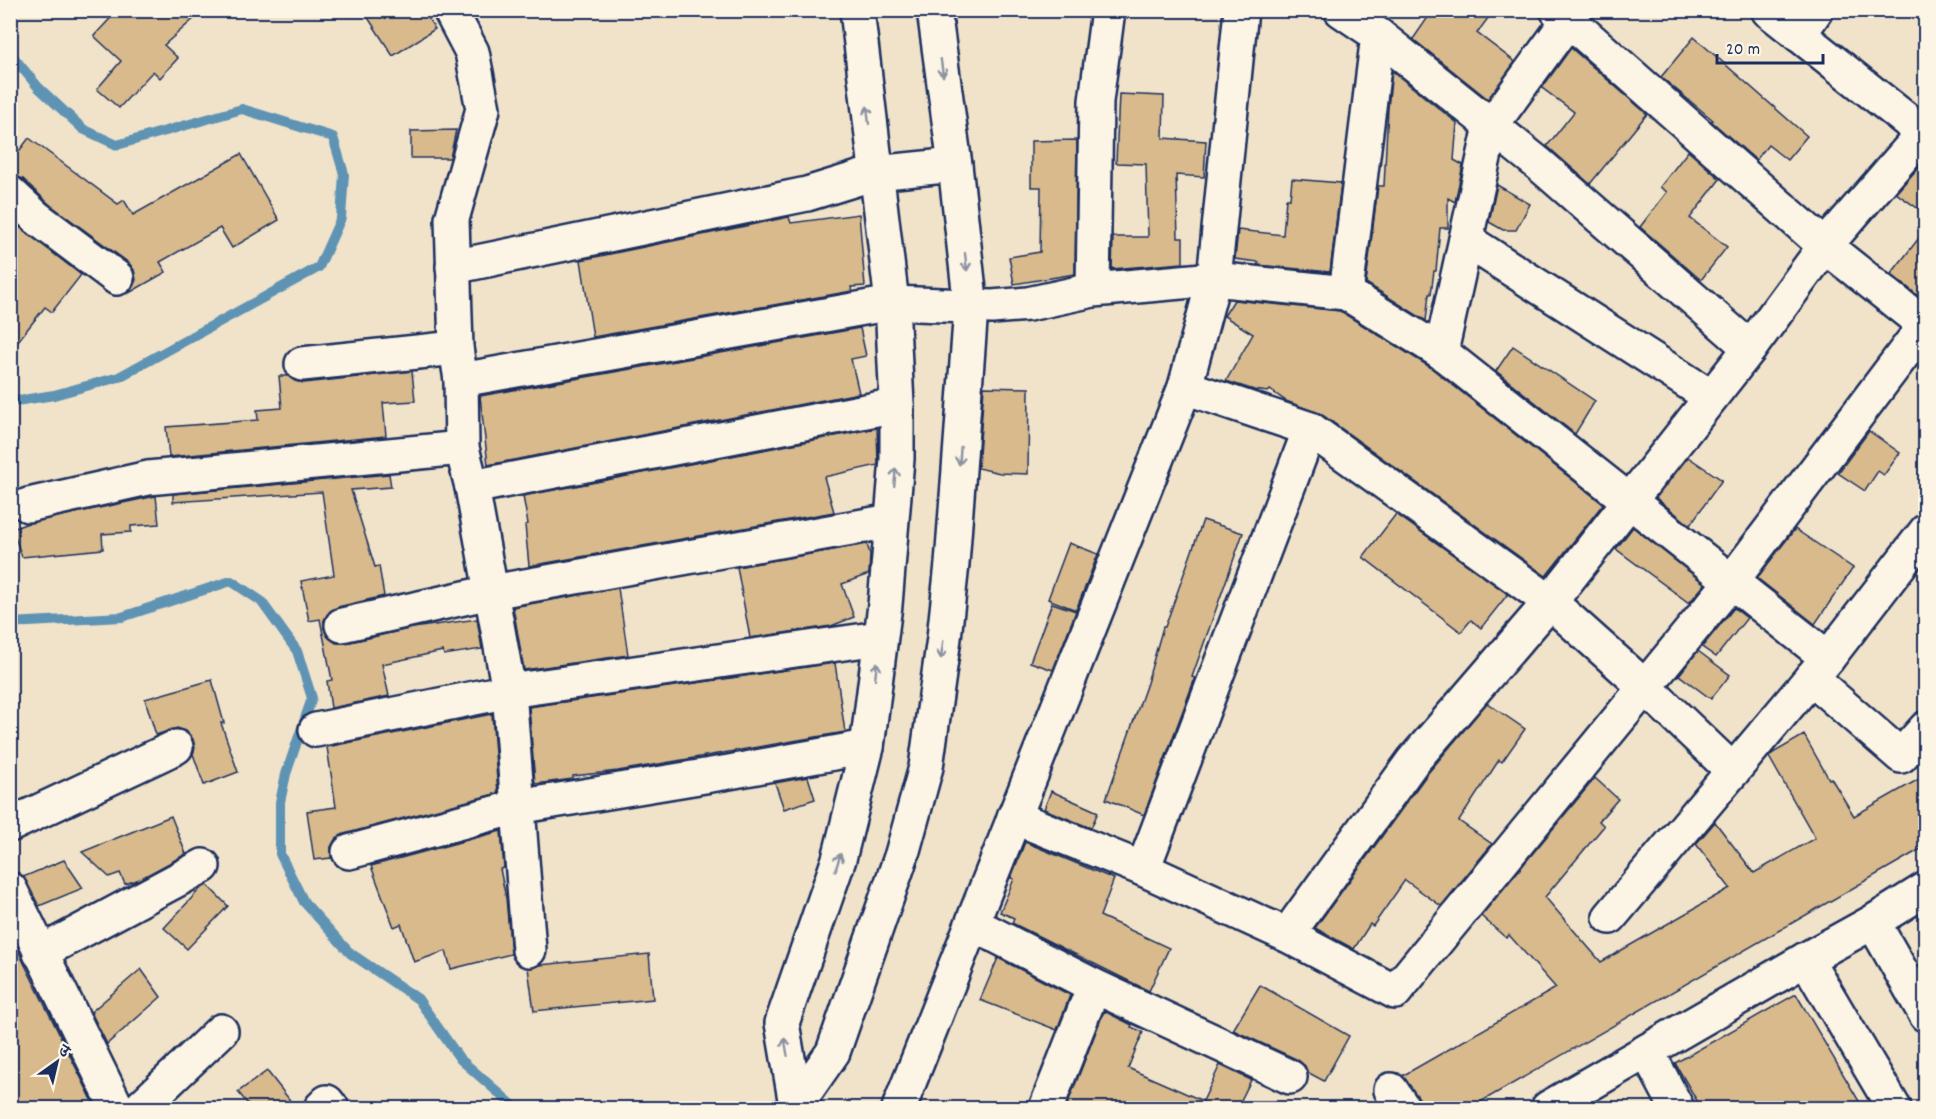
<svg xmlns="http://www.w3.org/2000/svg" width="1936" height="1119" font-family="Dekko,'Playpen Sans Deva',sans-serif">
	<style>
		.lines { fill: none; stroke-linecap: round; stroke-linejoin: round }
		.stream { stroke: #5f93b4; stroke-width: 10 }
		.building { fill: #d8ba8c; stroke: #1b2f5e; stroke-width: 1.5 }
		.street-casing { stroke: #1b2f5e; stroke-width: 38 }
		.street { stroke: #fcf5e5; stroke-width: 33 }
		.oneway { stroke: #8c92a2 }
	</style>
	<rect width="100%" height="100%" fill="#f1e3ca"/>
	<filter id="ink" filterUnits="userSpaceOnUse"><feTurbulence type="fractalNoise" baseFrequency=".0167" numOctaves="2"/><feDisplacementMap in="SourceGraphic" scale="12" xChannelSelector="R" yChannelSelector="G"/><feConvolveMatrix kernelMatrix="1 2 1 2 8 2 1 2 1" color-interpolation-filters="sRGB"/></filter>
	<g filter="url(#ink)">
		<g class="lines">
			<!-- stream -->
			<g class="stream">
				<path d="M10,53L38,87L83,129L117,145L242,109L333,137L344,174L341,218L319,267L119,377L54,395L10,402"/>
				<path d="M10,623L122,617L231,581L261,601L297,651L312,698L286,774L280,802V854L304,902L350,953L418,999L460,1059L516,1108"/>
			</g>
		</g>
		<!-- building -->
		<g class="building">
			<path d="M118,10H204L164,45L178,58L160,78L153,71L119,108L97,89L121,61L94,36Z"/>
			<path d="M363,10H423L435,29L393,56Z"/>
			<path d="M1433,10H1494L1477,33L1515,62L1488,99L1413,39Z"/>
			<path d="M1694,37L1807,136L1787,160L1768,145L1756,160L1711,121L1713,120L1661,77Z"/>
			<path d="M1571,48L1647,114L1590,184L1547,146L1574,112L1542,88Z"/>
			<path d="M1392,71L1457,123L1454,160L1463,165L1455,202L1448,198V228H1440L1436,271H1434L1431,294H1429L1426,321L1366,283L1378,186H1384L1388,108Z"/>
			<path d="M1119,94L1164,96L1163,138L1206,141L1204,177L1176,175L1178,238H1183V263L1112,269L1113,237H1148L1146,164L1116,163Z"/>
			<path d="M456,130L450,158H411V131Z"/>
			<path d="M29,138L118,204L124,200L133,215L241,154L279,220L232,248L220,228L160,262L166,272L129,293L136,280L134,270L129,263L49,204L23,179L10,174V163Z"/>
			<path d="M1077,140L1075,274L1014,284L1009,257L1040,252L1041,187H1031V141Z"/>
			<path d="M1688,151L1720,179L1690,218L1727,247L1701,280L1640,227L1667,192L1660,187Z"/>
			<path d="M1926,159V214L1896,193Z"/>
			<path d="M1292,179L1341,183L1330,272L1257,265L1259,262L1235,259L1238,230L1283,235L1286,199H1290Z"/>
			<path d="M1497,185L1530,204L1516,230H1503L1489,222Z"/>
			<path d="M859,214L865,286L851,287L852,291L593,337L581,260L789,217L791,223Z"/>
			<path d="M15,223L81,275L52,312L45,307L10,351V229Z"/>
			<path d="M1926,229V302L1891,274Z"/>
			<path d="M1234,300L1340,311L1430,367L1603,504L1546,576L1321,414L1286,401L1270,390L1268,392L1254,390L1226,381L1253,334L1224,316Z"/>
			<path d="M860,328L866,356L851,359L859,393L488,465L480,396Z"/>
			<path d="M1513,346L1595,401L1575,434L1496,371Z"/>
			<path d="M412,371L415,401L383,403L386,436L169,457L166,427L258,420L257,410L282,408L279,376H288L295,381L304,383Z"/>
			<path d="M984,387L1029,388L1028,474L1000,473L978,468Z"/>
			<path d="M877,428L878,465L824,477L834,512L529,566L525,525L528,524L523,496Z"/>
			<path d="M1869,431L1900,453L1884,475L1878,471L1865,491L1838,473Z"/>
			<path d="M1688,457L1722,480L1690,525L1656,498Z"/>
			<path d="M389,474L391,487L351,490L375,567L379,566L384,596L338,607L330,611L324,620V628L328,637L336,643H346L413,628L477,619L482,649L444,655L443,651L382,664L389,696L331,708L327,681L332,680L320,619L309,621L301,581L334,575L322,492L173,502V494Z"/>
			<path d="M156,496L159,524L131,526V532L102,534L103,549L22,557L12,529L28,523Z"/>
			<path d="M1396,514L1508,594L1481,628L1471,620L1461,632L1363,557Z"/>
			<path d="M1203,520L1243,533L1192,677L1195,678L1144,815L1106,799L1147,683L1163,627H1165Z"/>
			<path d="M1633,527L1705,584L1689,603L1616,549Z"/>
			<path d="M1795,529L1853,568L1815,624L1757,578Z"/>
			<path d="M1069,543L1098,554L1076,610L1048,599Z"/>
			<path d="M867,544L870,554L869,574L842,584L854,617L831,626L750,638L737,567Z"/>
			<path d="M618,588L628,655L524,670L513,607Z"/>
			<path d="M1052,603L1076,611L1053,670L1030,662Z"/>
			<path d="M1734,608L1747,618L1716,657L1702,647Z"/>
			<path d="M1698,651L1730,675L1711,699L1679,675Z"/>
			<path d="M835,663L845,732L618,771L573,776V779L535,784L529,707Z"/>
			<path d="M212,680L224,723H221L238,772L204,785L193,754L195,748L193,739L186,731L177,728L156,735L145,699Z"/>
			<path d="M1487,703L1525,729L1502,762L1499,760L1459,821L1492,844L1441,906L1405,880L1373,926L1370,924L1354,949L1315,928L1428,773Z"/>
			<path d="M492,714L498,793L344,834L336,838L331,847V858L314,860L307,811L336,807L327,747Z"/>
			<path d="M1804,735L1829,779L1831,778L1854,816L1926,775V846L1470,1108H1421L1419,1098L1402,1076L1556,988L1509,935L1506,938L1481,916L1595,778L1618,799L1599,821L1604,826L1545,897L1601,962L1730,888L1696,844L1715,822L1754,873L1815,838L1769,757L1773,753Z"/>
			<path d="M808,777L815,799L784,809L775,783Z"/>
			<path d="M1051,791L1098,812L1091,828L1044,809Z"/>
			<path d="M171,816L186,854L140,879L125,884L120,873L109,877L82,852Z"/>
			<path d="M501,831L504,868L500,869L506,898L511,954L451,969L446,951L414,962L401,924L394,927L371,866Z"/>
			<path d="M1025,842L1114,879L1100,916L1169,948L1149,991L1012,923L1014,918L1000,912L1014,879L1011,878Z"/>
			<path d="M64,860L83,888L39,906L23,877Z"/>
			<path d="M207,885L228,906L187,949L164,928L200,889Z"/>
			<path d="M10,933L23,961L96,1108H10Z"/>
			<path d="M649,954L653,999L534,1011L528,968L540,965Z"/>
			<path d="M998,958L1070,995L1057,1030L980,1000Z"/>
			<path d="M141,969L161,997L107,1044L91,1012Z"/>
			<path d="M1260,985L1349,1036L1324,1081L1307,1072L1305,1066L1298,1060L1233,1030Z"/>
			<path d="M1796,994L1863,1108H1701L1675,1063Z"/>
			<path d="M1104,1011L1132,1025L1131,1027L1143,1032L1128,1068L1203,1101L1220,1065L1251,1080L1237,1108H1066Z"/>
			<path d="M267,1071L296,1108H251L238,1092Z"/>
		</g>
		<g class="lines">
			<!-- street casing -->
			<g class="street-casing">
				<g id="street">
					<path d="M450,10L472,52L483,109L452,219L456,348L461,380L462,448L472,487L509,691L529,950"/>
					<path d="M1341,10L1378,35L1539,164L1750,348"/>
					<path d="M1557,10L1825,246L1926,326"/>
					<path d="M1768,10L1923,133"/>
					<path d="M1799,35L1816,10"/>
					<path d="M10,193L37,218L117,278"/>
					<path d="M1466,240L1711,397"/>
					<path d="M453,267L807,194L875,173L955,165"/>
					<path d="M1093,290L1096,101L1108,10"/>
					<path d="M1346,293L1378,35"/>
					<path d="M1441,352L1491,126L1569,19"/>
					<path d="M302,364L456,348"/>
					<path d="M461,380L892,303L992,307L1028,304L1093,290L1214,279L1346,293L1441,352L1828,658"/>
					<path d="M1185,387L1310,429L1550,602L1645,687L1733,771"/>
					<path d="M472,487L897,405"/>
					<path d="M28,505L148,478L462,448"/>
					<path d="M342,625L491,592L891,521"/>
					<path d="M1811,678L1901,756L1926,728"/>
					<path d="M316,730L509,691L879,638"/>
					<path d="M1014,817L1143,869L1287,935L1395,992L1731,582L1926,324"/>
					<path d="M10,825L176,747"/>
					<path d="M349,852L517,807L729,772L867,747"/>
					<path d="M1143,869L1310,429"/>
					<path d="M10,889L117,1108"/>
					<path d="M1610,917L1828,658L1926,531"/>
					<path d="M1873,922L1926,1015"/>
					<path d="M973,924L1094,986L1290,1077"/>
					<path d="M1287,935L1413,761L1550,602L1750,348L1825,246L1926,130"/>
					<path d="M40,953L203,866"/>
					<path d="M1806,959L1894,1108"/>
					<path d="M1647,1051L1677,1108"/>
					<path d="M1391,1090L1403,1108"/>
					<path d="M796,1105L782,1023L839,859L867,747L885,605L897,459V405L892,303L857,10"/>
					<path d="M140,1108L221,1031"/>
					<path d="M321,1108L327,1102L332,1108"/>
					<path d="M794,1108L833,1052L902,854L926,767L944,638L952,564L971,308L955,165L934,10"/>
					<path d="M899,1108L1185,387L1214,279L1241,10"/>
					<path d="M1046,1108L1094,986"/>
					<path d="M1548,1108L1806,959L1873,922L1926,889"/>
				</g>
			</g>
			<!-- street -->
			<use href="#street" class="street"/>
		</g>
		<!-- one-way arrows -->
		<defs><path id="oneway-shaft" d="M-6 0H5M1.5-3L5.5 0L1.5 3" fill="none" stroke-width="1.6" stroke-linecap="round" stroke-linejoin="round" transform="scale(1.5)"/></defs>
		<g class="oneway">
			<use href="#oneway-shaft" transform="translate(942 68) rotate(82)"/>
			<use href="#oneway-shaft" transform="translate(868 115) rotate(-96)"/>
			<use href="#oneway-shaft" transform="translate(966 262) rotate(83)"/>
			<use href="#oneway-shaft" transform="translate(960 456) rotate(94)"/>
			<use href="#oneway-shaft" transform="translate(895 477) rotate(-85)"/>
			<use href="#oneway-shaft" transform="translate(942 650) rotate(98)"/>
			<use href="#oneway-shaft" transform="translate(876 671) rotate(-83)"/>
			<use href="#oneway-shaft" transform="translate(838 862) rotate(-73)"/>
			<use href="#oneway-shaft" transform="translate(786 1047) rotate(-100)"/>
		</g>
	</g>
	<!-- margin -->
	<rect width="1936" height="1119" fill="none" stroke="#fcf5e5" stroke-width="36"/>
	<rect x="18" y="18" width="1900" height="1083" fill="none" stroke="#1b2f5e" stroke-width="2" filter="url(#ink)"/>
	<!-- north arrow -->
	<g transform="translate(57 1062) rotate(34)" stroke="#fcf5e5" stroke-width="4.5" paint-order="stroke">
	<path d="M0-4.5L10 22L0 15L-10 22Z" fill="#1b2f5e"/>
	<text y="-9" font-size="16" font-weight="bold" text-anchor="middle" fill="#1b2f5e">उ</text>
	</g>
	<!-- scale -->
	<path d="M1717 54v9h106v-9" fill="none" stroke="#1b2f5e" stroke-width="3"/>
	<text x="1726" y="54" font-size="18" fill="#1b2f5e" stroke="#fcf5e5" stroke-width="4.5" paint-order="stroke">20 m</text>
</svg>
